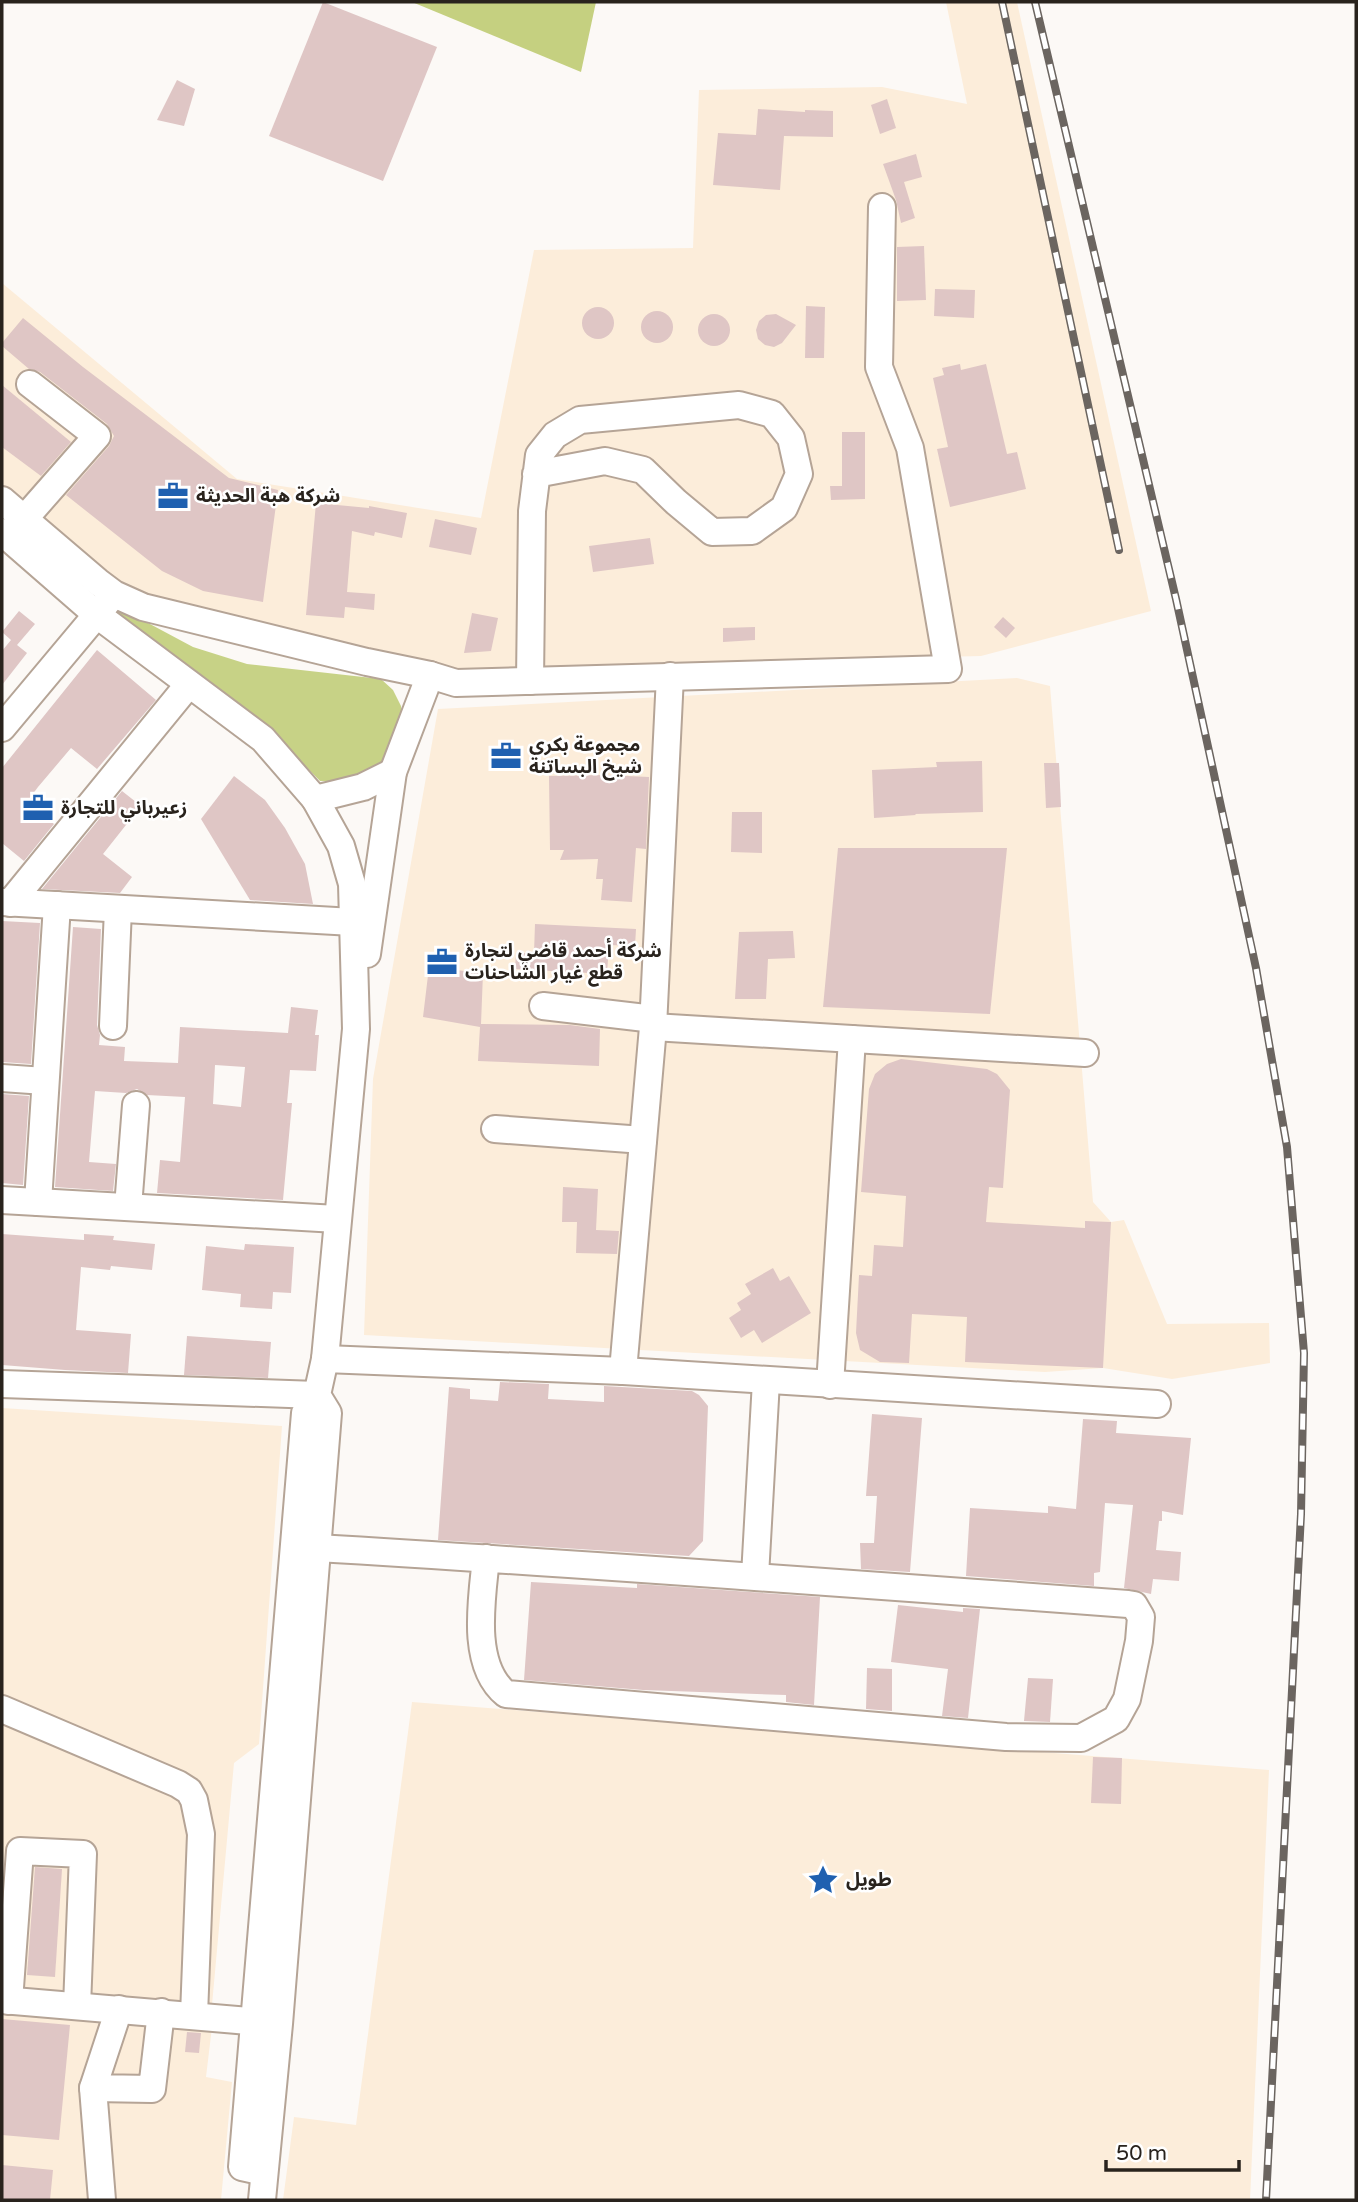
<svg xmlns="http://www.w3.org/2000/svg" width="1358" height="2202" font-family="'Varela Round','Noto Sans Arabic',sans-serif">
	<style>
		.industrial { fill: #fcedda }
		.green { fill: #c7d286 }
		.forest { fill: #c5d080 }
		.building { fill: #dfc6c5; fill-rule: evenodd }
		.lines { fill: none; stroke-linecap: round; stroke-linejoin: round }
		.minor-casing { stroke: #b5a496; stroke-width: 30 }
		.minor { stroke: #fff; stroke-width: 26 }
		.rail-casing { stroke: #6b6560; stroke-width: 8 }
		.rail { stroke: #fff; stroke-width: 5; stroke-dasharray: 16; stroke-linecap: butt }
		.labels { text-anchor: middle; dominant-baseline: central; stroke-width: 5; stroke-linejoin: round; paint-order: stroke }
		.poi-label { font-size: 19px; font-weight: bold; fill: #29231d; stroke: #fff; text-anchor: start }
	</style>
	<rect width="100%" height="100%" fill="#fcf9f6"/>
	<!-- industrial -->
	<g class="industrial">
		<path d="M946,2H1017L1151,611L981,656L457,669L146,609L2,492V283L237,479L481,518L534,250L693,248L699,90L882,87L967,104Z"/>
		<path d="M1017,678L1050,686L1093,1202L1111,1222L1124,1220L1167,1324L1269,1323L1270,1363L1172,1379L1103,1368L1045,1372L364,1335L373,1079L438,709Z"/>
		<path d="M2,1408L282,1426L259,1744L234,1763L212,2005V2027L206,2077L232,2082L221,2200H2Z"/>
		<path d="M412,1702L1269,1770L1250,2200H283L294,2117L356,2125Z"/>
	</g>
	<!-- green -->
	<path class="green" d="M120,608L193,647L247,664L381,679L393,690L401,706L404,727L383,765L340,782L320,781L272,732L113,616Z"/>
	<!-- forest -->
	<path class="forest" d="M412,2H596L581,72Z"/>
	<!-- building -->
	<g class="building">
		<path d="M323,2L437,47L383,181L269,136Z"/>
		<path d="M177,80L195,89L184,126L157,120Z"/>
		<path d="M887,99L896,128L880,134L871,105Z"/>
		<path d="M758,109L805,112V110L833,111V137L784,136L780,190L713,185L718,133L756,135Z"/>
		<path d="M916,154L922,177L904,182L915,218L901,223L896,200L883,164Z"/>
		<path d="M924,246L926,300L897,301V247Z"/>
		<path d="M935,289L975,290L974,318L934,316Z"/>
		<path d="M806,306L825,307L824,358H805Z"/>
		<circle cx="598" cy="323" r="16"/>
		<circle cx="657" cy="327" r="16"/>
		<circle cx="714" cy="330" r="16"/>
		<path d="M776,314L796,325L782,343L774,347L765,345L758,339L756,330L759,321L766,315Z"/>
		<path d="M23,318L83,367L229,478L278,490L263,602L203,591L162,571L66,495L109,446L114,436L107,424L40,372L29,369L2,346V343Z"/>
		<path d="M960,364L961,370L986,364L1007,454L1017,452L1026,489L950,507L937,449L948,447L933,378L944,375L942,368Z"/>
		<path d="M2,385L71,442L41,476L2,447Z"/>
		<path d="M842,432H865V499L831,500L830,486H842Z"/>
		<path d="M316,503L369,508V506L407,513L402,538L375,532L374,536L352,531L347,592L375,594L374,610L345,607L344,618L306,615Z"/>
		<path d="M435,519L477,528L471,555L429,547Z"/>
		<path d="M650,538L654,564L593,572L589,546Z"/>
		<path d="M19,611L35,624L17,645L27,653L2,685V651L11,640L2,632Z"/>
		<path d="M472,613L498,618L491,651L464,653Z"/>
		<path d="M1003,617L1015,628L1006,638L994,627Z"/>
		<path d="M755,627V640L723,642V628Z"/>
		<path d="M97,650L156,700L97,769L71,748L38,787L26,803L54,824L24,861L2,843V768Z"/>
		<path d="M982,761L983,812L915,814L916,815L874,818L872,770L937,767L936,762Z"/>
		<path d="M1044,763H1059L1061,807L1046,808Z"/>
		<path d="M605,775L649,777L646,849L636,848L632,902L601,900L603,879H596L598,859L560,860L564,850H550L549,776Z"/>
		<path d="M234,776L265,800L285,828L305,864L313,904L250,900L201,819Z"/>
		<path d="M122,791L141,806L103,854L132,877L120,893L42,889Z"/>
		<path d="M732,812H762V853L731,852Z"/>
		<path d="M838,848H1007L990,1014L823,1007Z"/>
		<path d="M2,921L40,923L31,1064L2,1062Z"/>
		<path d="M535,924L636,929L635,946L609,945L607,974L515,969L516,953H534Z"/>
		<path d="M73,927L101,929L97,1025L100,1035L99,1045L125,1047L124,1061L178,1063L180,1027L288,1033L291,1007L318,1010L315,1035H319L316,1071L290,1070L287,1103H292L283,1200L157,1193L160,1160L180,1162L185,1097L147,1095L137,1089L126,1093L95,1091L89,1162L116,1164L113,1191L55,1187ZM215,1065L245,1067L241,1107L213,1104Z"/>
		<path d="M793,931L795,958L768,959L766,999H735L739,932Z"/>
		<path d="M429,967L483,973L481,1024L570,1025L600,1029L599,1066L478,1061L480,1027L423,1017Z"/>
		<path d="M901,1059L987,1069L997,1074L1010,1090L1003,1188L989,1187L986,1222L1085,1228V1221L1111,1222L1103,1368L965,1362L967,1317L912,1314L909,1363L880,1362L860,1350L856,1333L859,1275L872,1276L874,1245L903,1247L906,1196L861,1192L869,1089L875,1074L887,1064Z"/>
		<path d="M2,1094L29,1096L23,1185L2,1183Z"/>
		<path d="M563,1187L598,1189L596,1230L619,1231L617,1254L576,1253L577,1222H562Z"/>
		<path d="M2,1234L84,1240V1234L114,1236L113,1240L155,1244L152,1270L111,1266L110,1270L81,1267L76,1330L131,1334L128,1373L65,1370L2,1365Z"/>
		<path d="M245,1244L294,1247L291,1293L273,1292L272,1309L240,1307L241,1294L202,1290L206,1246L244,1250Z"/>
		<path d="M773,1268L780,1281L789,1276L811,1313L762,1343L754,1330L741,1338L729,1318L741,1310L737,1303L751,1294L745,1284Z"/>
		<path d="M187,1336L271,1342L268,1378L184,1375Z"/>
		<path d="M500,1382L549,1384L548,1399L604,1402V1386L692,1391L699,1395L708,1406L703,1541L689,1556L438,1540L449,1387L470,1389V1399L498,1401Z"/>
		<path d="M872,1414L922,1418L910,1572L861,1569L860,1543H874L877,1496H866Z"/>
		<path d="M1083,1419L1117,1421L1116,1433L1191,1438L1183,1515L1162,1511V1521H1159L1156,1550L1181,1552L1179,1581L1153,1579L1151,1594L1124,1588L1133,1505L1105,1503L1100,1572L1094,1573V1586L966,1576L970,1508L1048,1513V1506L1076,1509Z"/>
		<path d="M531,1582L637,1588V1584L820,1597L814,1705L786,1702V1695L643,1690L524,1680Z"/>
		<path d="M898,1605L963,1612V1608L980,1609L968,1718L942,1716L948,1669L891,1662Z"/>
		<path d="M867,1668L892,1669V1711L866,1709Z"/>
		<path d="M1028,1678L1053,1679L1050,1722L1024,1721Z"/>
		<path d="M1093,1757L1122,1758L1121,1804L1091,1803Z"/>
		<path d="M35,1867L62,1869L55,1977L27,1975Z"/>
		<path d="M2,2019L70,2025L59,2140L2,2135Z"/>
		<path d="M187,2032L201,2033L199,2053L185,2052Z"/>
		<path d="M2,2165L53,2170L50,2200H2Z"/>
	</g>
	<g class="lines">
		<!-- minor casing -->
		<g class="minor-casing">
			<g id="minor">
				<path d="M2,500L98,582L114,594L143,607L367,662L430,675L456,683L948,669L910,448L879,367L882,207"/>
				<path d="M25,518L97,436L30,384"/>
				<path d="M2,532L96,614L263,739L315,799L341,846L352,884L356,1029L325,1359L317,1395L328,1413L279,2024L262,2200"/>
				<path d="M530,681L532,511L539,455L555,435L580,420L739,405L772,414L791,438L799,474L784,508L752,531L712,532L676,502L643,470L605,461L536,474"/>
				<path d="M2,728L109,600"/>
				<path d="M315,799L363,787L393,772"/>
				<path d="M2,902L353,922"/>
				<path d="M10,903L189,684"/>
				<path d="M367,954L393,772L430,675"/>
				<path d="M543,1006L654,1019"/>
				<path d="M113,1026L118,909"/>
				<path d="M653,1027L1085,1053"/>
				<path d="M2,1078L45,1081"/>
				<path d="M495,1129L643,1140"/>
				<path d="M2,1200L337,1219"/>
				<path d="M38,1202L57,905"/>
				<path d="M128,1207L136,1105"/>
				<path d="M325,1359L623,1371L1157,1404"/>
				<path d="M623,1371L653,1027L670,676"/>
				<path d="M2,1384L317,1395"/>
				<path d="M830,1385L852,1039"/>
				<path d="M317,1548C588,1564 858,1584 1128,1604L1134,1605L1141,1617L1139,1641L1127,1699L1116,1719L1081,1738L1006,1737L506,1694C470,1665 482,1598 486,1558"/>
				<path d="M755,1576L766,1381"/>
				<path d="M2,1709L178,1784L189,1791L194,1800L201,1834L194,2015"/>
				<path d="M2,2000L272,2023"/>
				<path d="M9,2001L20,1851L83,1854L77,2006"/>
				<path d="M119,2009L93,2088L152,2089L161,2012"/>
				<path d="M93,2088L102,2200"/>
				<path d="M264,2172L242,2167L305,1413L317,1395"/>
			</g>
		</g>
		<!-- minor -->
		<use href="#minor" class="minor"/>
		<!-- rail casing -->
		<g class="rail-casing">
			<g id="rail">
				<path d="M1002,2L1119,550"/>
				<path d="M1035,2L1176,599L1256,968L1287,1147L1304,1353L1301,1514L1266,2200"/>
			</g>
		</g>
		<!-- rail -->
		<use href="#rail" class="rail"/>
	</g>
	<!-- icons -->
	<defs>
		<g id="office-bare" transform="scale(2.415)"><path d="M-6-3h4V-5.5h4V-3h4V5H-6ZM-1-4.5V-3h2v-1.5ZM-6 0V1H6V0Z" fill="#1f60b0" stroke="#fff" stroke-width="2.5" paint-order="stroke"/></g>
		<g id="sight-bare" transform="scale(2.415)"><path d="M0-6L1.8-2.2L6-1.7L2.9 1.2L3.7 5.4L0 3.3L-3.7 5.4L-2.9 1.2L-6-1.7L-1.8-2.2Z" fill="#1f60b0" stroke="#fff" stroke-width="2.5" paint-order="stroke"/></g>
	</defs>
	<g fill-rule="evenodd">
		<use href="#office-bare" x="173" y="496"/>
		<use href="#office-bare" x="506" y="756"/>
		<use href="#office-bare" x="38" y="808"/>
		<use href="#office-bare" x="442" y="962"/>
		<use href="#sight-bare" x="823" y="1880"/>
	</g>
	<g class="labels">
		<!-- poi labels -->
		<g class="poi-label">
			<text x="196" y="496">شركة هبة الحديثة</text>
			<text x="529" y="745">مجموعة بكري<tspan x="529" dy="22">شيخ البساتنة</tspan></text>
			<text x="61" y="808">زعيرباني للتجارة</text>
			<text x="465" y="951">شركة أحمد قاضي لتجارة<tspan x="465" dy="22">قطع غيار الشاحنات</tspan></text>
			<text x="846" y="1880">طويل</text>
		</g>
	</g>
	<!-- border -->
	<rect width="1358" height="2202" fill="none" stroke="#29231d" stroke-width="7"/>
	<!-- scale -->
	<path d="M1106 2160v10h133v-10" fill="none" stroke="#29231d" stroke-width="3.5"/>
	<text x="1116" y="2160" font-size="21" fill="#29231d" stroke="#ffffff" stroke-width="5" paint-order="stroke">50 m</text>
</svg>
